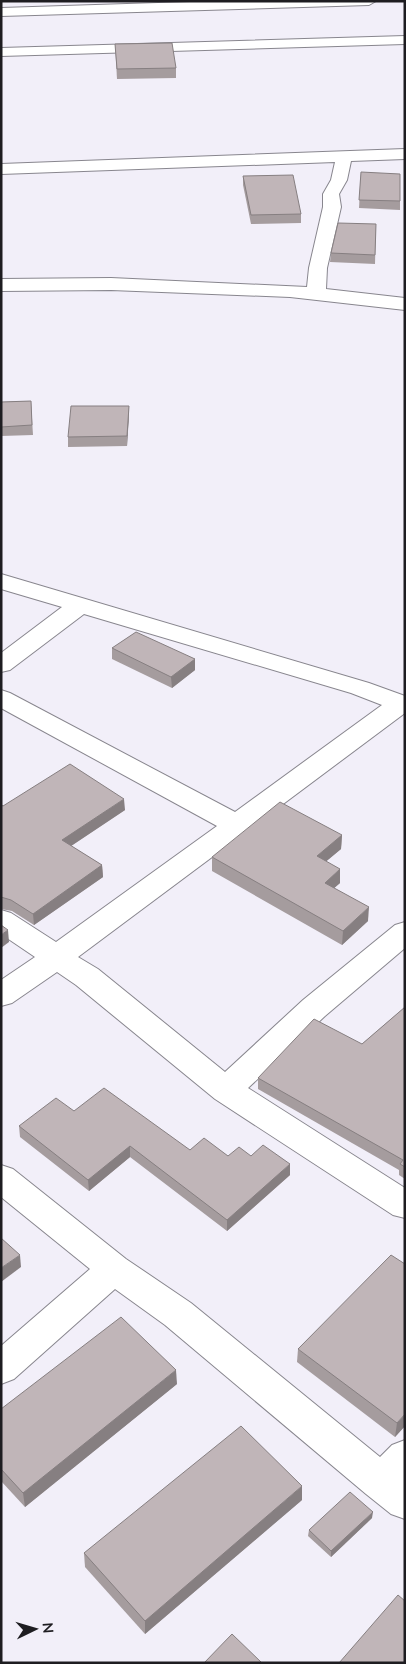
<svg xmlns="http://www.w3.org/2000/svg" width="406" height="1664" font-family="Lato,sans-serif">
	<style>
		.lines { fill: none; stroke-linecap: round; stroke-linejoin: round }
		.minor-casing { stroke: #88868e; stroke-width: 2 }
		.minor { fill: #fff; fill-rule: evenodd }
		.wall { fill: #a59c9e }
		.shaded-wall { fill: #867f81 }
		.building { fill: #c0b5b8; stroke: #867f81 }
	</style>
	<rect width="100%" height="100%" fill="#f2eff9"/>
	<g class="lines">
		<!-- minor casing -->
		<g class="minor-casing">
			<g id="minor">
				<path d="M221,1H376L369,5L1,16V8Z"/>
				<path d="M405,36V44L1,56V48Z"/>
				<path d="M405,149V159L351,161L347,180L339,194L341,207L327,268L326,289L405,298V310L290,297L111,290L1,291V279L111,278L307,287L309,268L323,207V194L331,180L335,162L1,174V164Z"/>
				<path d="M1,574L369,683L405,696V713L78,957L98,969L225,1072L303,1000L395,925L405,922V948L325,1016L248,1088L405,1188V1218L393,1215L215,1099L76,985L57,972L12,1003L1,1006V980L35,957L1,934V910L11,913L56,942L217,826L1,708V690L10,693L235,812L382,705L351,693L84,614L10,670L1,672V653L62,607L1,589Z"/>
				<path d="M1,1165L13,1169L126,1259L191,1303L380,1457L392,1445L405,1440V1519L391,1514L366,1494L165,1325L115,1289L14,1379L1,1384V1346L90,1269L1,1197Z"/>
			</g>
		</g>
		<!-- minor -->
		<use href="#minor" class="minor"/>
	</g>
	<!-- wall -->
	<g class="wall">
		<path d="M115,44L176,68V78L117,79Z"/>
		<path d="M361,172L400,201V210L359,208Z"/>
		<path d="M243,176L301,214V223L251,224L243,185Z"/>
		<path d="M376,224L375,264L330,262L331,253Z"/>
		<path d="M31,401L33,435L1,436V402Z"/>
		<path d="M129,406L127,446L68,447V437Z"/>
		<path d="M112,648L195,659V670L172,688L112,659Z"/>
		<path d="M1,805L3,806L125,810L71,846L102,865L103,877L34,925L12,911L1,909Z"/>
		<path d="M342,835L341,849L326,861L340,883L334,888L368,921L342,945L212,871V857Z"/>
		<path d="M405,1007V1179L399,1175V1170L258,1089V1078L362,1044Z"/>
		<path d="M19,1126L228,1156H251L290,1175L227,1231L130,1157L89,1191L20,1137Z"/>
		<path d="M298,1349L405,1426L395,1437L297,1362Z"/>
		<path d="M177,1384L25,1507L1,1481V1409Z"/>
		<path d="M302,1500L145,1634L85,1567L84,1553Z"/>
		<path d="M372,1518L331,1557L308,1536L309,1530Z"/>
	</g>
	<!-- shaded-wall -->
	<g class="shaded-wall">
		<path d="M129,406V416L127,446V436Z"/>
		<path d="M195,659V670L172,688L171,677Z"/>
		<path d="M124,799L125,810L62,852V840Z"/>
		<path d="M342,835L341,849L316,870L317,856Z"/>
		<path d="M102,865L103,877L34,925L33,914Z"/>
		<path d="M340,869V883L324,897L325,883Z"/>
		<path d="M369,907L368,921L342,945L343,931Z"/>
		<path d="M8,930L9,942L1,948V935Z"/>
		<path d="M130,1146V1157L89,1191L88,1180Z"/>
		<path d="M290,1164V1175L227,1231V1220Z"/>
		<path d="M20,1255L21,1267L1,1282V1268Z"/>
		<path d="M176,1370L177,1384L25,1507L23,1493Z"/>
		<path d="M405,1414V1426L395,1437L397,1423Z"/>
		<path d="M302,1486V1500L145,1634V1621Z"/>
		<path d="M373,1512L372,1518L331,1557V1551Z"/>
	</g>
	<!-- building -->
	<g class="building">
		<path d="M172,43L176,68L117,69L115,44Z"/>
		<path d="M361,172L400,174V201L359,200Z"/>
		<path d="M293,175L301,214L251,215L243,176Z"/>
		<path d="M338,223L376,224L375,255L331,253Z"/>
		<path d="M31,401L32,425L1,427V402Z"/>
		<path d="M71,406H129L127,436L68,437Z"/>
		<path d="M136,632L195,659L171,677L112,648Z"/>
		<path d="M70,764L124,799L62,840L102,865L33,914L11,900L1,897V805L3,806Z"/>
		<path d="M280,802L342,835L317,856L340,869L325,883L369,907L343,931L212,857Z"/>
		<path d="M1,925L8,930L1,935Z"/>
		<path d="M405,1007V1167L400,1164L403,1160L258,1078L314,1019L362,1044Z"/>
		<path d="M104,1088L190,1150L204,1138L228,1156L239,1147L251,1156L263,1145L290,1164L227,1220L130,1146L88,1180L19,1126L56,1098L74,1111Z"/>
		<path d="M1,1238L20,1255L1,1268Z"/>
		<path d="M391,1255L405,1264V1414L397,1423L298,1349Z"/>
		<path d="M121,1317L176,1370L23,1493L1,1469V1409Z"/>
		<path d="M241,1426L302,1486L145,1621L84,1553Z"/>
		<path d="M350,1492L373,1512L331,1551L309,1530Z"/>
		<path d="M398,1595L405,1601V1663H339Z"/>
		<path d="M232,1634L262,1663H204Z"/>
	</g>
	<!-- border -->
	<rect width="406" height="1664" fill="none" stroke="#1e1d21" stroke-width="5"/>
	<!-- north arrow -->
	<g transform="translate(35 1629) rotate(85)" stroke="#f2eff9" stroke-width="4" paint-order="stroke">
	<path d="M0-4L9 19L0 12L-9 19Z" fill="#1e1d21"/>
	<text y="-8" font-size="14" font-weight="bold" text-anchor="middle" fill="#1e1d21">N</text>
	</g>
</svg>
